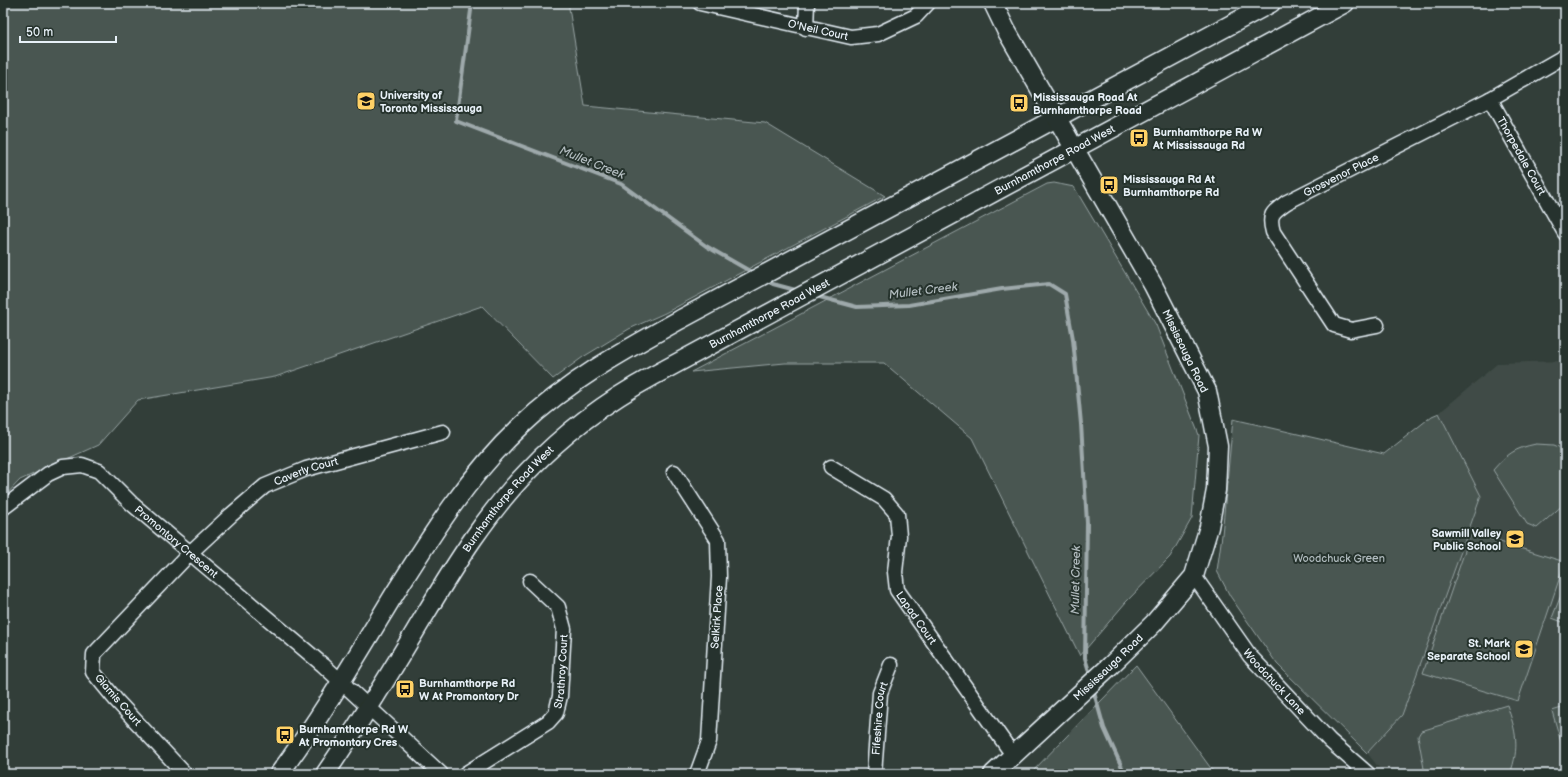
<svg xmlns="http://www.w3.org/2000/svg" width="1568" height="777" font-family="'Balsamiq Sans',sans-serif">
	<style>
		.built { fill: #3f4b46 }
		.green { fill: #495651; stroke: #98a4a4 }
		.lines { fill: none; stroke-linecap: round; stroke-linejoin: round }
		.stream { stroke: #9ea9ab; stroke-width: 4 }
		.minor-casing { stroke: #e8f1f8; stroke-width: 17 }
		.major-casing { stroke: #e8f1f8; stroke-width: 21 }
		.minor { stroke: #26332d; stroke-width: 14 }
		.major { stroke: #26332d; stroke-width: 18 }
		.labels { text-anchor: middle; dominant-baseline: central; stroke-width: 4; stroke-linejoin: round; paint-order: stroke }
		.street-label { font-size: 11px; fill: #e8f1f8; stroke: #26332d }
		.poi-label { font-size: 11px; font-weight: bold; fill: #e8f1f8; stroke: #26332d; text-anchor: start }
		.park-label { font-size: 11px; fill: #b0bbbe; stroke: #26332d }
		.water-label { font-size: 12px; font-style: italic; fill: #b1bbbe; stroke: #26332d }
	</style>
	<rect width="100%" height="100%" fill="#323e39"/>
	<filter id="ink" filterUnits="userSpaceOnUse"><feTurbulence type="fractalNoise" baseFrequency=".025" numOctaves="2"/><feDisplacementMap in="SourceGraphic" scale="8" xChannelSelector="R" yChannelSelector="G"/><feConvolveMatrix kernelMatrix="1 2 1 2 8 2 1 2 1" color-interpolation-filters="sRGB"/></filter>
	<g filter="url(#ink)">
		<!-- built -->
		<path class="built" d="M1565,361V774H1384L1367,753L1402,715L1481,496L1439,413L1498,363Z"/>
		<!-- green -->
		<g class="green">
			<path d="M3,3H569V8L585,106L765,123L885,196L665,313L629,329L583,357L553,379L482,306L275,377L138,400L98,445L20,480L3,498Z"/>
			<path d="M1054,183L1074,187L1156,325L1199,435L1192,518L1170,557L1126,602L1080,656L972,438L884,363H785L691,372L1047,184Z"/>
			<path d="M1439,413L1481,496L1402,715L1367,753L1277,664L1230,596L1217,571L1222,535L1233,419L1384,454L1432,416Z"/>
			<path d="M1536,444L1554,445L1565,450V503L1537,528L1527,524L1493,470C1507,454 1515,448 1536,444Z"/>
			<path d="M1471,533L1565,562L1518,701L1423,673Z"/>
			<path d="M1565,585V623L1552,618Z"/>
			<path d="M1136,665L1215,774H1030Z"/>
			<path d="M1507,705C1516,731 1520,747 1510,774H1425L1418,736L1421,731Z"/>
			<path d="M1565,707V756L1552,711Z"/>
		</g>
		<g class="lines">
			<!-- stream -->
			<g class="stream">
				<path d="M472,3L456,121L621,184L706,246L755,274"/>
				<path d="M766,280L773,284L799,291"/>
				<path d="M816,296L857,307L909,305L1002,289L1049,284L1065,294L1073,339L1081,424L1087,523L1085,658L1091,678"/>
				<path d="M1093,689L1104,728L1125,774"/>
			</g>
			<!-- minor casing -->
			<g class="minor-casing">
				<g id="minor">
					<path id="s1" d="M700,3L851,37L878,34L916,16L928,3"/>
					<path d="M806,28L807,3"/>
					<path id="s2" d="M1490,99L1565,233"/>
					<path id="s3" d="M1377,325L1351,330L1334,325L1273,232C1268,214 1273,212 1287,202L1490,99L1565,56"/>
					<path id="s4" d="M831,467L884,499L897,514L899,536L895,572L897,590L1013,755"/>
					<path d="M674,472L718,540L719,577L709,741L697,774"/>
					<path id="s5" d="M3,508L48,474L63,467L82,465L99,471L132,504L323,665L441,774"/>
					<path id="s6" d="M1194,576L1250,656L1330,741L1368,774"/>
					<path id="s7" d="M185,774L116,700L93,672L94,654L191,552L231,515L265,486L306,469L443,432"/>
					<path id="s8" d="M465,774L548,722L556,713L560,696L564,629L558,607L530,581"/>
					<path id="s9" d="M874,774L880,693L891,665"/>
				</g>
			</g>
			<!-- major casing -->
			<g class="major-casing">
				<g id="major">
					<path d="M279,774C322,716 358,654 395,593C432,534 469,475 520,427C568,381 625,350 683,318L1271,3"/>
					<path id="s10" d="M325,774C361,722 394,667 426,613C456,563 487,513 528,471C564,433 607,401 653,376L1345,3"/>
					<path id="s11" d="M993,774L1110,666L1154,623L1194,576L1209,527L1216,490L1218,446L1207,391L1153,285L1006,30L993,3"/>
				</g>
			</g>
			<!-- minor -->
			<use href="#minor" class="minor"/>
			<!-- major -->
			<use href="#major" class="major"/>
		</g>
	</g>
	<!-- icons -->
	<defs>
		<g id="university-square" transform="scale(1)"><rect x="-9" y="-9" width="18" height="18" rx="4" fill="#ffd166" stroke="#26332d"/><path d="M0-5L7-2L0 1L-7-2ZM-4 1L0 2.5L4 1V4Q0 6-4 4Z" fill="#111"/></g>
		<g id="bus-square" transform="scale(1)"><rect x="-9" y="-9" width="18" height="18" rx="4" fill="#ffd166" stroke="#26332d"/><path d="M-5-6H5V4H4V6H2V4H-2V6H-4V4H-5ZM-3.5-4V0h7V-4ZM-3.5 1.2v1.5H-2V1.2ZM2 1.2v1.5H3.5V1.2Z" fill="#111"/></g>
		<g id="school-square" transform="scale(1)"><rect x="-9" y="-9" width="18" height="18" rx="4" fill="#ffd166" stroke="#26332d"/><path d="M0-5L7-2L0 1L-7-2ZM-4 1L0 2.5L4 1V4Q0 6-4 4Z" fill="#111"/></g>
	</defs>
	<g fill-rule="evenodd">
		<use href="#university-square" x="366" y="101"/>
		<use href="#bus-square" x="1019" y="103"/>
		<use href="#bus-square" x="1139" y="138"/>
		<use href="#bus-square" x="1109" y="185"/>
		<use href="#school-square" x="1515" y="539"/>
		<use href="#school-square" x="1524" y="649"/>
		<use href="#bus-square" x="405" y="689"/>
		<use href="#bus-square" x="285" y="735"/>
	</g>
	<g class="labels">
		<!-- street labels -->
		<g class="street-label">
			<text stroke="none"><textPath href="#s1" startOffset="121">O'Neil Court</textPath></text>
			<text stroke="none"><textPath href="#s2" startOffset="65">Thorpedale Court</textPath></text>
			<text stroke="none"><textPath href="#s10" startOffset="979">Burnhamthorpe Road West</textPath></text>
			<text stroke="none"><textPath href="#s3" startOffset="253">Grosvenor Place</textPath></text>
			<text stroke="none"><textPath href="#s10" startOffset="655">Burnhamthorpe Road West</textPath></text>
			<text transform="translate(1185 351) rotate(64)">Mississauga Road</text>
			<text stroke="none"><textPath href="#s7" startOffset="439">Caverly Court</textPath></text>
			<text stroke="none"><textPath href="#s10" startOffset="331">Burnhamthorpe Road West</textPath></text>
			<text stroke="none"><textPath href="#s5" startOffset="215">Promontory Crescent</textPath></text>
			<text transform="translate(717 617) rotate(-86)">Selkirk Place</text>
			<text stroke="none"><textPath href="#s4" startOffset="192">Lapad Court</textPath></text>
			<text stroke="none"><textPath href="#s11" startOffset="157">Mississauga Road</textPath></text>
			<text stroke="none"><textPath href="#s8" startOffset="152">Strathroy Court</textPath></text>
			<text stroke="none"><textPath href="#s6" startOffset="133">Woodchuck Lane</textPath></text>
			<text transform="translate(118 700) rotate(49)">Glamis Court</text>
			<text stroke="none"><textPath href="#s9" startOffset="56">Fifeshire Court</textPath></text>
		</g>
		<!-- poi labels -->
		<g class="poi-label">
			<text x="380" y="95">University of<tspan x="380" dy="13">Toronto Mississauga</tspan></text>
			<text x="1033" y="97">Mississauga Road At<tspan x="1033" dy="13">Burnhamthorpe Road</tspan></text>
			<text x="1153" y="132">Burnhamthorpe Rd W<tspan x="1153" dy="13">At Mississauga Rd</tspan></text>
			<text x="1123" y="179">Mississauga Rd At<tspan x="1123" dy="13">Burnhamthorpe Rd</tspan></text>
			<text x="1501" y="533" text-anchor="end">Sawmill Valley<tspan x="1501" dy="13">Public School</tspan></text>
			<text x="1510" y="643" text-anchor="end">St. Mark<tspan x="1510" dy="13">Separate School</tspan></text>
			<text x="419" y="683">Burnhamthorpe Rd<tspan x="419" dy="13">W At Promontory Dr</tspan></text>
			<text x="299" y="729">Burnhamthorpe Rd W<tspan x="299" dy="13">At Promontory Cres</tspan></text>
		</g>
		<!-- park labels -->
		<g class="park-label">
			<text x="1339" y="558">Woodchuck Green</text>
		</g>
		<!-- water labels -->
		<g class="water-label">
			<text transform="translate(592 163) rotate(22)">Mullet Creek</text>
			<text transform="translate(923 291) rotate(-7)">Mullet Creek</text>
			<text transform="translate(1076 580) rotate(-89)">Mullet Creek</text>
		</g>
	</g>
	<!-- margin -->
	<rect width="1568" height="777" fill="none" stroke="#26332d" stroke-width="16"/>
	<rect x="8" y="8" width="1552" height="761" fill="none" stroke="#e8f1f8" stroke-width="1.5" filter="url(#ink)"/>
	<!-- scale -->
	<path d="M20 36v6h96v-6" fill="none" stroke="#e8f1f8" stroke-width="2"/>
	<text x="26" y="36" font-size="12" fill="#e8f1f8" stroke="#26332d" stroke-width="3" paint-order="stroke">50 m</text>
</svg>
